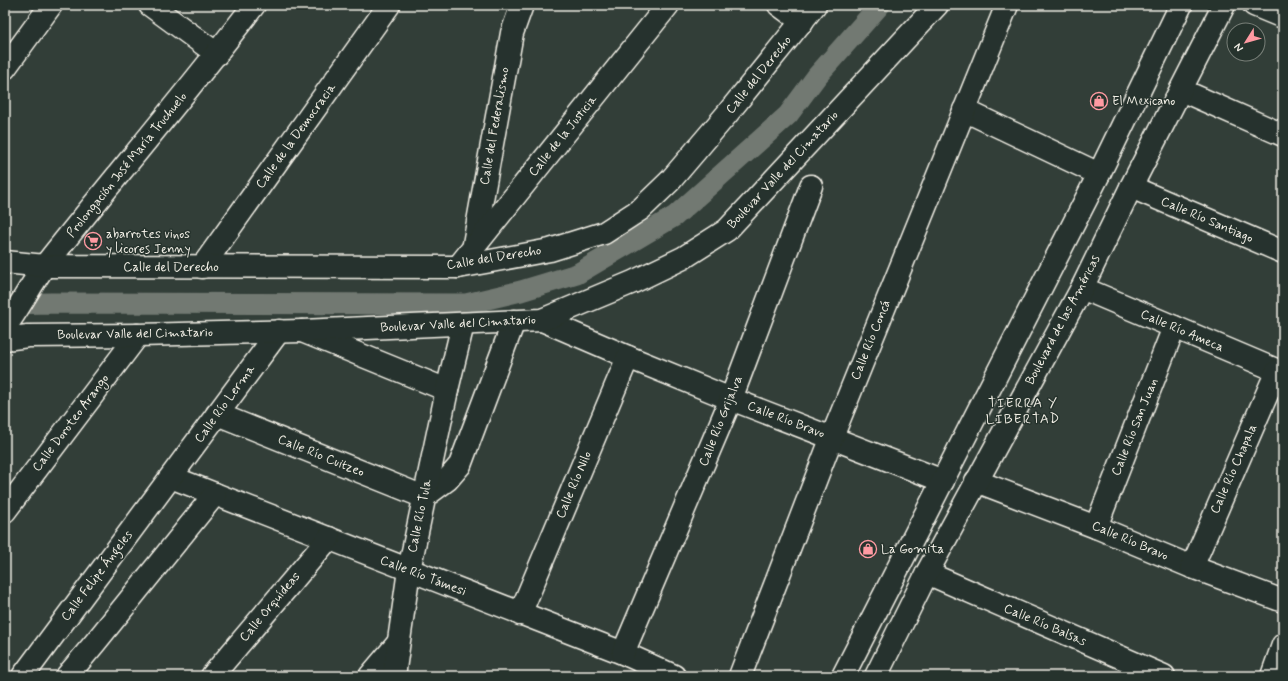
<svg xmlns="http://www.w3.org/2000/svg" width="1288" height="681" font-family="Mynerve,sans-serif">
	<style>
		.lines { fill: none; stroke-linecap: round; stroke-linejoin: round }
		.canal { stroke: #727972; stroke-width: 21 }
		.minor-casing { stroke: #f4f1e8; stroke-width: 25 }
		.secondary-casing { stroke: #f4f1e8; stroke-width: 25 }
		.minor { stroke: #26332d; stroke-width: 22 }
		.secondary { stroke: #26332d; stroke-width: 22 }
		.labels { text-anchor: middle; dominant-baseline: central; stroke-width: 3; stroke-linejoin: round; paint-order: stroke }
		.street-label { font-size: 13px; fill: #f4f1e8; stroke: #26332d }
		.poi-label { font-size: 13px; fill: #f4f1e8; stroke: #26332d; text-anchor: start }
		.neighbourhood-label { font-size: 14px; letter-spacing: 1px; fill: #f4f1e8; stroke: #26332d }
	</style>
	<rect width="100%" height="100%" fill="#323e38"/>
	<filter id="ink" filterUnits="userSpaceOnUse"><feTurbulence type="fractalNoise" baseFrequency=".025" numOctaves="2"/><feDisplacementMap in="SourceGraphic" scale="8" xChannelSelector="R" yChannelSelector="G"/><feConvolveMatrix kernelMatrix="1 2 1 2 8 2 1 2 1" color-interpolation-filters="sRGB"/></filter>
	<g filter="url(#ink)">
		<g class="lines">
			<!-- canal -->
			<path class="canal" d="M5,304L51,303L466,304L521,291L577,274L675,216L788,115L817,76L880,5"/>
			<!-- minor casing -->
			<g class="minor-casing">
				<g id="minor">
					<path d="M150,5L217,54"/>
					<path d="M779,5L802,22"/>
					<path d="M1254,5L1283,17"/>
					<path d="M5,68L51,5"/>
					<path d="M1181,90L1283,135"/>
					<path d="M964,110L1099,174"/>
					<path d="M1131,187L1283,252"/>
					<path d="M474,244L512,33L522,5"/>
					<path d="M202,267L389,5"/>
					<path d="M458,267L668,5"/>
					<path d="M1082,288L1283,373"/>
					<path d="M542,320L628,357L731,399L943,481"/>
					<path d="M5,327C20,307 31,284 46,264C115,177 187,93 254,5"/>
					<path d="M302,331L447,390"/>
					<path d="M217,414L424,497L447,480L460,465L514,321"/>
					<path d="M171,477L623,653L674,676"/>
					<path d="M976,481L1096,527L1192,567L1283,601"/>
					<path d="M5,511L138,335"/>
					<path d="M1096,527L1174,327"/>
					<path d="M1192,567L1277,371"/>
					<path d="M927,573L1164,676"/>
					<path d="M520,614L628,357"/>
					<path d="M623,653L731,399L811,186"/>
					<path d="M23,676L279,331"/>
					<path d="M67,676L94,644L215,494"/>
					<path d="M212,676L329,538"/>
					<path d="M370,676L398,643"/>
					<path d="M394,676L409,570L447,390L463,324"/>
					<path d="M740,676L832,437L1007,5"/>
					<path d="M1272,676L1283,645"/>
				</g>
			</g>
			<!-- secondary casing -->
			<g class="secondary-casing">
				<g id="secondary">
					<path d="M5,262L45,266L458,267L550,250L604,233L641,209L670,181L727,114L815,5"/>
					<path d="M5,339L28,336L138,335L302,331L542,320L633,282L683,258L727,230L937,5"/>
					<path d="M843,676L1099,174L1181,5"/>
					<path d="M876,676L927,573L1082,288L1131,187L1224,5"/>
				</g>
			</g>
			<!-- minor -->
			<use href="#minor" class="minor"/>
			<!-- secondary -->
			<use href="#secondary" class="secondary"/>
		</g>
	</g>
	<!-- icons -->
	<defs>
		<g id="shop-ring" transform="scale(0.9)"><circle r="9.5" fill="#26332d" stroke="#ff9aa2" stroke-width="1.5"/><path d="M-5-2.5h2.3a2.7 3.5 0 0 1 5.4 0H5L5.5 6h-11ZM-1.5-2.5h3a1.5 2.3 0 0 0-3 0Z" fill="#ff9aa2"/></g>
		<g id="supermarket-ring" transform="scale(0.9)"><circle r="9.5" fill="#26332d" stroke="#ff9aa2" stroke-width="1.5"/><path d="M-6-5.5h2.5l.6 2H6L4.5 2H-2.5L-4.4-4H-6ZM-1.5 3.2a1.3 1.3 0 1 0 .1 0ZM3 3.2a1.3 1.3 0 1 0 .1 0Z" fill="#ff9aa2"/></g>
	</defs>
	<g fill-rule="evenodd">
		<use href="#shop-ring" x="1099" y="101"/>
		<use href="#supermarket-ring" x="93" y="241"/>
		<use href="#shop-ring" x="868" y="549"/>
	</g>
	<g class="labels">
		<!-- street labels -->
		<g class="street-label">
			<text transform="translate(759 75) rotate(-51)">Calle del Derecho</text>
			<text transform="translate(495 126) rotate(-80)">Calle del Federalismo</text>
			<text transform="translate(296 136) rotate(-54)">Calle de la Democracia</text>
			<text transform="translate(563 136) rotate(-51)">Calle de la Justicia</text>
			<text transform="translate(127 165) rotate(-51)">Prolongación José María Truchuelo</text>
			<text transform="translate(783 170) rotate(-47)">Boulevar Valle del Cimatario</text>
			<text transform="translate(1207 220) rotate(23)">Calle Río Santiago</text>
			<text transform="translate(494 258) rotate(-9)">Calle del Derecho</text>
			<text x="171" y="267">Calle del Derecho</text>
			<text transform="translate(1063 320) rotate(-62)">Boulevard de las Américas</text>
			<text transform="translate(458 324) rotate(-3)">Boulevar Valle del Cimatario</text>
			<text transform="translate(1182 331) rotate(23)">Calle Río Ameca</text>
			<text transform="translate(135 334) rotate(-1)">Boulevar Valle del Cimatario</text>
			<text transform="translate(871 340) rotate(-68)">Calle Río Concá</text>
			<text transform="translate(225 404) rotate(-54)">Calle Río Lerma</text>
			<text transform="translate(786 420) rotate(21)">Calle Río Bravo</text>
			<text transform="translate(721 421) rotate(-68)">Calle Río Grijalva</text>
			<text transform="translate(71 423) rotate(-53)">Calle Doroteo Arango</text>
			<text transform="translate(1135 427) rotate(-68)">Calle Río San Juan</text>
			<text transform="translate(321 456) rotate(22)">Calle Río Cuitzeo</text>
			<text transform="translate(1234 469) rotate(-66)">Calle Río Chapala</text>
			<text transform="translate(574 485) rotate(-67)">Calle Río Nilo</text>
			<text transform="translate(420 516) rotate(-78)">Calle Río Tula</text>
			<text transform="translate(1130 541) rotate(23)">Calle Río Bravo</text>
			<text transform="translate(97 576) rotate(-53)">Calle Felipe Ángeles</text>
			<text transform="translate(423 576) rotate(21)">Calle Río Támesi</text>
			<text transform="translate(270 607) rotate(-50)">Calle Orquídeas</text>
			<text transform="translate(1045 625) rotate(23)">Calle Río Balsas</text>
		</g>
		<!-- poi labels -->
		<g class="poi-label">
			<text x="1112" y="101">El Mexicano</text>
			<text x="106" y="234">abarrotes vinos<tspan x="106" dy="15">y licores Jenny</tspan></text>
			<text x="881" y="549">La Gomita</text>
		</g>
		<!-- neighbourhood labels -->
		<g class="neighbourhood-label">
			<text x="1023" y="403">TIERRA Y<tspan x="1023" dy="16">LIBERTAD</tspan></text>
		</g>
	</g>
	<!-- margin -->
	<rect width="1288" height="681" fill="none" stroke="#26332d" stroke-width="20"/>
	<rect x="10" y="10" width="1268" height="661" fill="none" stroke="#f4f1e8" stroke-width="1.5" filter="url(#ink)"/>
	<!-- north arrow -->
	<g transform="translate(1246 42) rotate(233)"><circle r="19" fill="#26332d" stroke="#787f78"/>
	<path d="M0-3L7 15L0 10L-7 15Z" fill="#ff9aa2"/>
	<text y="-6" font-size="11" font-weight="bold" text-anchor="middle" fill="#f4f1e8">N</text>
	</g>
</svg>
